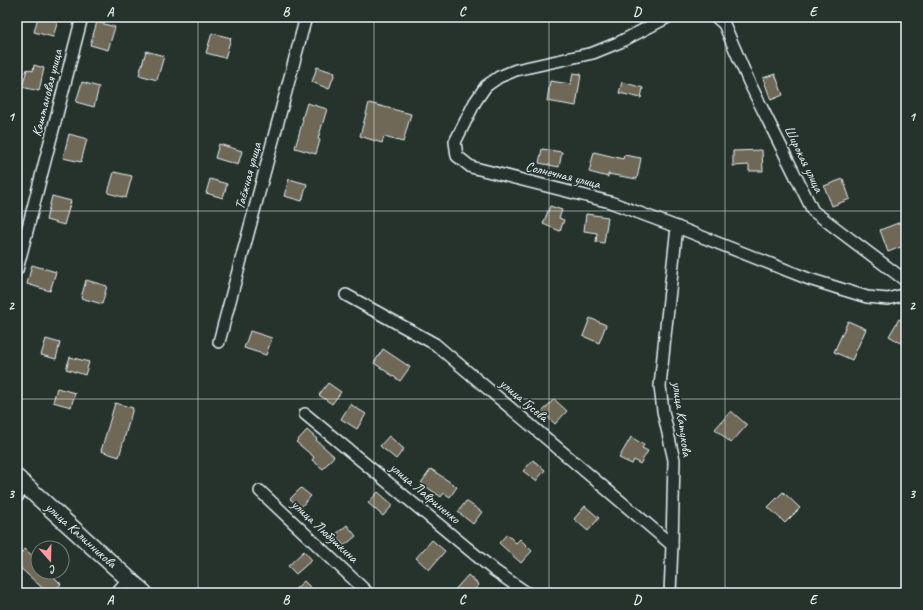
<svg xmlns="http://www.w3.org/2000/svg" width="923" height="610" font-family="Caveat,sans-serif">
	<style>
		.building { fill: #6f6857; stroke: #e8f1f8 }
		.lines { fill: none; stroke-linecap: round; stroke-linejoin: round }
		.street-casing { stroke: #e8f1f8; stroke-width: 14 }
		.secondary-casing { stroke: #e8f1f8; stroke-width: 19 }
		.street { stroke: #26332d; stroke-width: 11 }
		.secondary { stroke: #26332d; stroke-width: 16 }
		.grid { fill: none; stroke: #e8f1f8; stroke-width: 1; stroke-opacity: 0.55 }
		.labels { text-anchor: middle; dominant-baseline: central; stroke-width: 3.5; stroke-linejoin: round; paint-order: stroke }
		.street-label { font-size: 14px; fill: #e8f1f8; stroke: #26332d }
		.neatline { fill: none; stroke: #e8f1f8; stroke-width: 1.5 }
		.grid-label { font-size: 13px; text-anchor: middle; font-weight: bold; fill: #e8f1f8 }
	</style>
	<rect width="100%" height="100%" fill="#26332d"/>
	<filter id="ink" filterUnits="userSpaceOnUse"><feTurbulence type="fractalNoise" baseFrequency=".025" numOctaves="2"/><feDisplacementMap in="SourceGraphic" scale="8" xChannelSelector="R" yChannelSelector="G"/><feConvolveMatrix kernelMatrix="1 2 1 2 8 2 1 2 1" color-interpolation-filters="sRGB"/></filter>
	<g filter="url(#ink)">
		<!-- building -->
		<g class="building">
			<path d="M38,17H59L53,37L34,32Z"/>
			<path d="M97,22L115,27L108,50L90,45Z"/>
			<path d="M212,33L231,38L225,58L206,53Z"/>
			<path d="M146,51L164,56L157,80L139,75Z"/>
			<path d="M34,65L44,68L39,91L22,87L27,69L33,71Z"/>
			<path d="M317,67L335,73L329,89L312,82Z"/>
			<path d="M573,73L581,74L576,106L547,101L550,81L571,84Z"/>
			<path d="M775,74L783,95L771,100L763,78Z"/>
			<path d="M82,82L99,87L94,107L76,102Z"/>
			<path d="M622,82L643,88L641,98L619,93Z"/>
			<path d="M307,103L327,109L318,139L320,140L316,154L295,148L303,120L302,119Z"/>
			<path d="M369,103L411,114L403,142L384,137L382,143L360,136Z"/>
			<path d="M69,134L87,139L81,162L63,158Z"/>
			<path d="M219,144L242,151L238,165L215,158Z"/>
			<path d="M542,149L562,152L559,167L539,163Z"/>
			<path d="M762,150L763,171H749V165L733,166V151Z"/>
			<path d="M594,152L623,159L624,155L641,158L637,179L608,174V177L589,172Z"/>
			<path d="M114,172L132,176L126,198L108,193Z"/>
			<path d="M210,179L227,184L223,198L206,193Z"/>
			<path d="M289,179L307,184L302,201L284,196Z"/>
			<path d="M843,179L850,199L832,206L824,186Z"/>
			<path d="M52,196L71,201L64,225L46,220Z"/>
			<path d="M550,206L562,210L559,218L564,220L560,231L543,224Z"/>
			<path d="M586,214L608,217L604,243L596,242L597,233L584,231Z"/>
			<path d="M906,220V245L888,252L880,230Z"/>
			<path d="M32,265L56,272L50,291L27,284Z"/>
			<path d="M86,280L107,286L102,304L81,298Z"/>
			<path d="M590,318L606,325L599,343L583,336Z"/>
			<path d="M899,319L906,323V346L889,336Z"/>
			<path d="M848,321L866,329L852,360L834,352Z"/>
			<path d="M250,331L272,338L266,355L244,348Z"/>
			<path d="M46,339L60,343L56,359L41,355Z"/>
			<path d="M383,349L410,367L400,381L374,363Z"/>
			<path d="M70,357L89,362L85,375L66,369Z"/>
			<path d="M328,383L341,392L332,404L319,395Z"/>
			<path d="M57,388L75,393L71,407L53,402Z"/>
			<path d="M554,399L567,411L555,424L542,412Z"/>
			<path d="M115,403L133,408L119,457L101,451Z"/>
			<path d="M350,404L366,414L357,429L341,419Z"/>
			<path d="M731,411L747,425L731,443L715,429Z"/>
			<path d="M307,430L317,439L316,440L334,456L323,469L312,460L314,457L296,442Z"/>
			<path d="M389,436L404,449L396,459L380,446Z"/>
			<path d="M631,437L644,445L642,448L648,451L640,464L634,460L632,464L619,458Z"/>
			<path d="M533,460L545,470L536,481L523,471Z"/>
			<path d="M431,469L457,487L450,497L444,493L441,497L421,483Z"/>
			<path d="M301,488L311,496L300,508L290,499Z"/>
			<path d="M378,492L393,505L383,516L368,503Z"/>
			<path d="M783,492L800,508L785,523L768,507Z"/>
			<path d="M466,501L482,512L473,524L458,512Z"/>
			<path d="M585,506L599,518L588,531L574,519Z"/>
			<path d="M347,525L356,536L344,546L335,535Z"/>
			<path d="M507,534L516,543L520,539L532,551L521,563L499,543Z"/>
			<path d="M432,540L445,551L429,570L416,558Z"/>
			<path d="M25,549L38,561V572H49L61,584L53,593H48L17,565V557Z"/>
			<path d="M304,551L312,560L296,574L288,566Z"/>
			<path d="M468,575L479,585L472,593H452Z"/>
			<path d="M304,581L316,593H291Z"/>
		</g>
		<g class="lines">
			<!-- street casing -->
			<g class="street-casing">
				<g id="street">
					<path d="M668,17L620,42L593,53L516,70L499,77L486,86L475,102L455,142L457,156L471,167L610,202L677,227L809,279L867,297L888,299L906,294"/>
					<path d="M716,17L724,24L749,82L813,211L906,281"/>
					<path d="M17,270L82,17"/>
					<path d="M346,295L435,344L672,545"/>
					<path d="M219,342L306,17"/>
					<path d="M305,414L495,571L527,593"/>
					<path d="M260,491L368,593"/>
					<path d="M17,497L25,485"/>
					<path d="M116,593L129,579"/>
					<path d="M670,593L672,545L674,460L663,411L660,386L665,336L677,227"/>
				</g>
			</g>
			<!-- secondary casing -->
			<g class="secondary-casing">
				<path id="secondary" d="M17,478L144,593"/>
			</g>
			<!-- street -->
			<use href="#street" class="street"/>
			<!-- secondary -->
			<use href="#secondary" class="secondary"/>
		</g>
	</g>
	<!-- grid -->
	<path class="grid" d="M198,17V593M374,17V593M549,17V593M725,17V593M17,211H906M17,399H906"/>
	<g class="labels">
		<!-- street labels -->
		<g class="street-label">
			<text transform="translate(47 93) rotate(-76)">Каштановая улица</text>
			<text transform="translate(804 159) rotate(64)">Широкая улица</text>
			<text transform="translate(563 175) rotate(14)">Солнечная улица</text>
			<text transform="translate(248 176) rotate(-75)">Таёжная улица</text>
			<text transform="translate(524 400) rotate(40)">улица Гусева</text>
			<text transform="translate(682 419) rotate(82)">улица Катукова</text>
			<text transform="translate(425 493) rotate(40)">улица Лавриненко</text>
			<text transform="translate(325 531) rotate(43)">улица Любушкина</text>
			<text transform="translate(81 535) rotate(42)">улица Калинникова</text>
		</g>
	</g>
	<!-- margin -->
	<rect width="923" height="610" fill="none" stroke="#26332d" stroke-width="44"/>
	<!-- north arrow -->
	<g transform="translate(50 560) rotate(160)"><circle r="19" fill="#26332d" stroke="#747f7e"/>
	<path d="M0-3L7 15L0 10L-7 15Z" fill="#ff9aa2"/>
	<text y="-6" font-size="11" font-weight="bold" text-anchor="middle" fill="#e8f1f8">С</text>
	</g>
	<rect x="22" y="22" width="879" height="566" class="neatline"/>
	<g class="grid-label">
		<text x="110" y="16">A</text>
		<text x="286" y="16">B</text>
		<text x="462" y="16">C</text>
		<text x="637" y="16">D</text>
		<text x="813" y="16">E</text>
		<text x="11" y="121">1</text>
		<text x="912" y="121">1</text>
		<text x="11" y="310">2</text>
		<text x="912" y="310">2</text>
		<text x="11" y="498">3</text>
		<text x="912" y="498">3</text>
		<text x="110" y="604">A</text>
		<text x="286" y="604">B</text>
		<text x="462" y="604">C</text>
		<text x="637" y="604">D</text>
		<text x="813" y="604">E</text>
	</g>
</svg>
